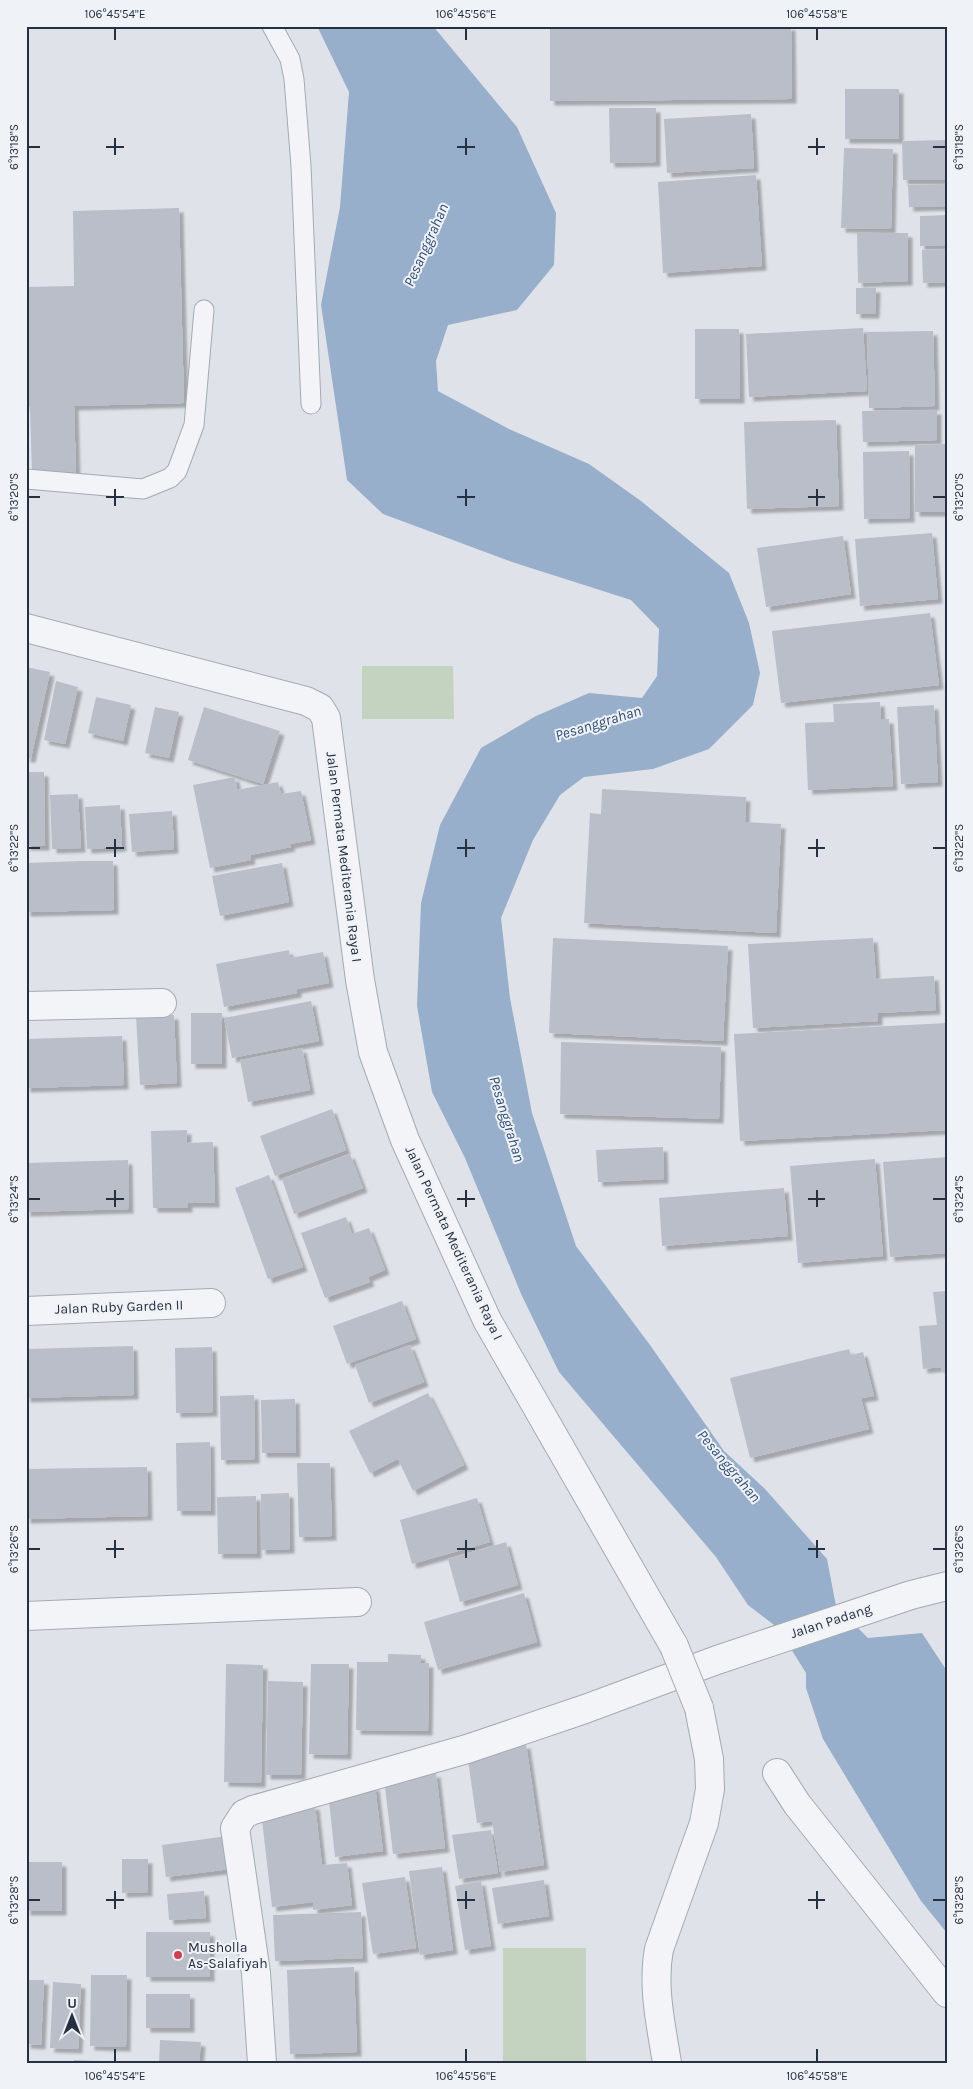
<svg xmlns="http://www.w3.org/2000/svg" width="973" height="2089" font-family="Karla,sans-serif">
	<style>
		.green { fill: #c4d3c0 }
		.water { fill: #98afcb }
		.building { fill: #b9bec9; filter: url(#shadow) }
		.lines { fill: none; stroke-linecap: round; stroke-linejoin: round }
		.service-casing { stroke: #a4aab3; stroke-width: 21 }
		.minor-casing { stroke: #a4aab3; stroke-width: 30 }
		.service { stroke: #f2f4f7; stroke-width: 19 }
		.minor { stroke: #f2f4f7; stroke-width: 28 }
		.minor-bridge-casing { stroke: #a4aab3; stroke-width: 30; stroke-linecap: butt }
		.minor-bridge { stroke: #f2f4f7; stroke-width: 28 }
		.ticks { fill: none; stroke: #273041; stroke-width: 2 }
		.poi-dot { fill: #d43e50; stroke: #eff2f6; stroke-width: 2 }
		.labels { text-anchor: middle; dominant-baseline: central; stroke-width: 4; stroke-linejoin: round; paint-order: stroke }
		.street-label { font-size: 14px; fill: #273041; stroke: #eff2f6 }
		.poi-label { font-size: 14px; fill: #273041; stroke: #eff2f6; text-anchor: start }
		.water-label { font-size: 15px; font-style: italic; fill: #2f4d77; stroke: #eff2f6 }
		.neatline { fill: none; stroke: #273041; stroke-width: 2 }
		.ticks-label { font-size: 12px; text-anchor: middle; fill: #273041 }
	</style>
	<defs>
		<filter id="shadow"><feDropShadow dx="4.5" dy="4.5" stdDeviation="1" flood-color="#0004"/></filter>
	</defs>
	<rect width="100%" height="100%" fill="#dfe3e9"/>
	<!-- green -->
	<g class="green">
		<path d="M362,666H453L454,719H362Z"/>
		<rect x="503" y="1948" width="83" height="115"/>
	</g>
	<!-- water -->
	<path class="water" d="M317,26H433L517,127L556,213L554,265L517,310L448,325L436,361L438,391L509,429L589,464L641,501L729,573L749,623L760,673L753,705L709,749L653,769L584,777L560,795L533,840L501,918L510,998L532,1113L576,1246L650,1345L724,1451L765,1489L827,1559L836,1606L868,1638L922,1633L947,1671V1933L921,1901L823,1739L806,1688V1673L778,1628L748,1605L716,1557L559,1372L522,1296L465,1158L432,1092L417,1006L421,903L440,825L481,748L536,716L589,693L642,698L657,676L659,629L631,600L512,562L383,514L347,480L321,305L340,207L349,92Z"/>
	<!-- building -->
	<g class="building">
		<path d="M550,26H791L792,99L550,101Z"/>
		<rect x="845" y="89" width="54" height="50"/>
		<path d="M609,108H656V162L610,163Z"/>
		<path d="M751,114L754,168L667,173L664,119Z"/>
		<path d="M947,140V180H903L902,141Z"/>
		<path d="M844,148L893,149L891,229L841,228Z"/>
		<path d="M756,175L762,266L663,273L658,182Z"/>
		<path d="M947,184V206L909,207L908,185Z"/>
		<path d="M179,208L184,403L74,406L76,474L32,475L30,407H26V287L74,286L73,211Z"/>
		<path d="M947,215V245L920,246V216Z"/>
		<path d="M857,233H908V281L858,283Z"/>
		<path d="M947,249V282L923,283L922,250Z"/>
		<path d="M856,288H876L875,314H856Z"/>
		<path d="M863,328L867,391L749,397L746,334Z"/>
		<path d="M695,329H739L740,399H695Z"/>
		<path d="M933,331L935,406L869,408L867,332Z"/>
		<path d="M937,410V440L863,442L862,411Z"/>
		<path d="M836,420L839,506L747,509L744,422Z"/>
		<path d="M947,444V512H915V445Z"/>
		<path d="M909,451L910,518L864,519L863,452Z"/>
		<path d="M932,533L938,599L860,606L855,539Z"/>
		<path d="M843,536L851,594L766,607L757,548Z"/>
		<path d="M930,613L939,685L781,703L772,631Z"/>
		<path d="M26,667L50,672L31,758H26Z"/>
		<path d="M56,681L78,687L65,744L44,740Z"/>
		<path d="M96,697L131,705L123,741L88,733Z"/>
		<path d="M880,702L881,719H889L893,786L808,790L805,723L834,722L833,704Z"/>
		<path d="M934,705L938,782L901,784L897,707Z"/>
		<path d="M155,707L179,712L169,758L145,753Z"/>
		<path d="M204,707L280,731L263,784L188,760Z"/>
		<path d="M26,772H44L45,846H26Z"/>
		<path d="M235,777L237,790L278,782L281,794L301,791L311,840L290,844L291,847L250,855L251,860L210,868L193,785Z"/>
		<path d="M602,789L746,797L745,822L781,824L776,933L584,923L590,813L601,814Z"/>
		<path d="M78,794L81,848L52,849L50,795Z"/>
		<path d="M120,805L122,847L87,849L85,807Z"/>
		<path d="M172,811L174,849L132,852L129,814Z"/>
		<path d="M82,861H113L114,910L26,912V863Z"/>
		<path d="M282,863L289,902L220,916L212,876Z"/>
		<path d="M553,938L728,946L723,1041L549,1033Z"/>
		<path d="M873,938L876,979L934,976L936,1010L878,1013V1021L753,1028L748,944Z"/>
		<path d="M289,950L290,958L323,952L329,983L297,989V993L224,1007L216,964Z"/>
		<path d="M311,1001L319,1041L232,1058L224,1018Z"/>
		<rect x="191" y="1013" width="31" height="51"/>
		<path d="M174,1015L177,1083L140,1085L136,1017Z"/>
		<path d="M947,1023V1130L740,1141L734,1034Z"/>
		<path d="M122,1036L124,1085L26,1088V1039Z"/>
		<path d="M561,1042L721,1047L719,1119L560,1114Z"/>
		<path d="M302,1048L310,1090L248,1102L240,1060Z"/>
		<path d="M332,1109L346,1150L275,1176L260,1136Z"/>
		<path d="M187,1130V1143L213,1142L215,1203H188V1208H153L151,1131Z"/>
		<path d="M663,1147L664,1179L598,1182L596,1150Z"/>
		<path d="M350,1154L363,1188L294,1214L282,1179Z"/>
		<path d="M947,1157V1253L890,1257L883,1162Z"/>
		<path d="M875,1159L883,1256L798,1263L790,1166Z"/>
		<path d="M128,1160L129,1209L26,1212V1163Z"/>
		<path d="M269,1175L303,1267L268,1279L235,1188Z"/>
		<path d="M784,1188L788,1236L662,1246L659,1198Z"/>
		<path d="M346,1217L352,1234L369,1228L385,1270L368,1277L370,1282L325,1298L301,1233Z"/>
		<path d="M947,1291V1370L942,1371L941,1367L923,1369L919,1326L937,1325L933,1292Z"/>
		<path d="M402,1301L416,1339L347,1364L333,1326Z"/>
		<path d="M410,1345L424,1382L369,1403L355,1365Z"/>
		<path d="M133,1346L134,1395L26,1398V1349Z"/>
		<path d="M212,1347L213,1412L176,1413L175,1348Z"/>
		<path d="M849,1349L851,1355L863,1352L874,1396L861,1398L869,1429L750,1458L730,1378Z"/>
		<path d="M428,1393L464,1465L413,1491L398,1459L370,1473L349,1431Z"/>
		<path d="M254,1395L255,1459L221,1460L220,1396Z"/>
		<path d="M295,1399L296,1453H262L261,1400Z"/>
		<path d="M210,1442L211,1511H177L176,1443Z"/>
		<path d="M297,1463H330L332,1536L299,1537Z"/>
		<path d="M147,1467L148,1516L26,1519V1469Z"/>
		<path d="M289,1493L290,1549L261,1550V1494Z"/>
		<path d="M256,1496L257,1554H218L217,1497Z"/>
		<path d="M477,1498L490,1542L412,1564L400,1520Z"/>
		<path d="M506,1542L518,1585L460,1602L448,1559Z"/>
		<path d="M524,1593L537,1642L438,1670L424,1622Z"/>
		<path d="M388,1654L421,1655V1663H429L428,1731L356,1730L357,1662H388Z"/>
		<path d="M226,1664L263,1665L261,1783L224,1782Z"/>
		<path d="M311,1664H349L347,1755L309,1754Z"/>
		<path d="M268,1681L303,1682L301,1775H266Z"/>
		<path d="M526,1744L544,1865L500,1872L492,1821L477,1823L467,1753Z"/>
		<path d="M436,1773L445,1848L393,1854L384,1779Z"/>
		<path d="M375,1786L383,1851L335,1857L328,1791Z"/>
		<path d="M315,1805L322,1865L347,1863L352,1905L313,1910V1902L272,1907L261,1811Z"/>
		<path d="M491,1830L498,1873L459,1879L452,1835Z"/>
		<path d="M227,1836L231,1869L166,1877L162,1845Z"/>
		<path d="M122,1859H148V1892L122,1893Z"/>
		<rect x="26" y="1862" width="36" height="49"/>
		<path d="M442,1867L453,1950L420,1955L409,1871Z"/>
		<path d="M405,1877L416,1948L373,1954L362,1883Z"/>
		<path d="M544,1880L549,1916L498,1924L492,1888Z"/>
		<path d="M481,1881L491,1946L465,1950L455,1886Z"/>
		<path d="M204,1891L206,1918L169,1920L167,1894Z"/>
		<path d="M361,1912L363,1958L275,1961L273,1915Z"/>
		<rect x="146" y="1932" width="64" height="45"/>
		<path d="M354,1967L357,2052L290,2054L287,1970Z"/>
		<path d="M91,1975H127L126,2047L90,2046Z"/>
		<path d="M26,1980H44L41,2045L26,2044Z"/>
		<path d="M53,1982L81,1984L78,2049L50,2048Z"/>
		<rect x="146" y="1994" width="44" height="34"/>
		<path d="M160,2040L201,2042L199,2063H159Z"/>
		<path d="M74,2060L101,2061V2063H74Z"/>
	</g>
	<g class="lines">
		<!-- service casing -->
		<g class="service-casing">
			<g id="service">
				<path d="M272,26L290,59L294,79L301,166L311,404"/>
				<path d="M26,479L143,489L170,478L177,471L194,425L204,310"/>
			</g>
		</g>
		<!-- minor casing -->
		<g class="minor-casing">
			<g id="minor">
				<path d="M26,628L306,701L320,708L326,718L360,980L373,1052L405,1140L487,1320L674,1646"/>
				<path d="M26,1006L162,1003"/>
				<path d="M26,1311L211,1303"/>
				<path d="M26,1616L357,1602"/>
				<path d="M777,1773L797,1804L947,1993"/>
				<path d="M262,2063L256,1973L235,1828L244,1814L253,1810L467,1749L585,1709L717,1660L911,1595L947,1586"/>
				<path d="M667,2063C661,2025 652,1987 659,1949L704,1823L710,1789L709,1759L699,1708"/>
			</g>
		</g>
		<!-- service -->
		<use href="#service" class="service"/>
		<!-- minor -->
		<use href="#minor" class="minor"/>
		<!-- minor-bridge casing -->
		<g class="minor-bridge-casing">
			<path id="minor-bridge" d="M674,1646L699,1708"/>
		</g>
		<!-- minor-bridge -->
		<use href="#minor-bridge" class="minor-bridge"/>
	</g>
	<!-- ticks -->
	<path class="ticks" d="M115,28V40M466,28V40M817,28V40M115,138V155M466,138V155M817,138V155M28,147H40M106,147H124M457,147H475M808,147H825M933,147H946M115,489V506M466,489V506M817,489V506M28,497H40M106,497H124M457,497H475M808,497H825M933,497H946M115,839V857M466,839V857M817,839V857M28,848H40M106,848H124M457,848H475M808,848H825M933,848H946M115,1190V1207M466,1190V1207M817,1190V1207M28,1199H40M106,1199H124M457,1199H475M808,1199H825M933,1199H946M115,1540V1558M466,1540V1558M817,1540V1558M28,1549H40M106,1549H124M457,1549H475M808,1549H825M933,1549H946M115,1891V1909M466,1891V1909M817,1891V1909M28,1900H40M106,1900H124M457,1900H475M808,1900H825M933,1900H946M115,2049V2062M466,2049V2062M817,2049V2062"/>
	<!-- markers -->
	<circle class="poi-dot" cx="178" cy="1955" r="5"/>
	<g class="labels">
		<!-- street labels -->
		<g class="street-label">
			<text transform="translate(344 857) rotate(83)">Jalan Permata Mediterania Raya I</text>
			<text transform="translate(454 1243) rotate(65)">Jalan Permata Mediterania Raya I</text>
			<text transform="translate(119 1307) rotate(-2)">Jalan Ruby Garden II</text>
			<text transform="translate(831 1621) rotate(-18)">Jalan Padang</text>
		</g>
		<!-- poi labels -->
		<g class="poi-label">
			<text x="188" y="1947">Musholla<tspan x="188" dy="16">As-Salafiyah</tspan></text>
		</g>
		<!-- water labels -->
		<g class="water-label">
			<text transform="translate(426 245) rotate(-66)">Pesanggrahan</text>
			<text transform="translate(598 723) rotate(-17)">Pesanggrahan</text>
			<text transform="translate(507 1119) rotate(73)">Pesanggrahan</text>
			<text transform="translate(729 1466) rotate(50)">Pesanggrahan</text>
		</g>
	</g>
	<!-- border -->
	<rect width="973" height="2089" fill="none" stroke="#eff2f6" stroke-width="55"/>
	<!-- north arrow -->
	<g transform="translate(72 2016)" stroke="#eff2f6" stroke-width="4" paint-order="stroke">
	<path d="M0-4L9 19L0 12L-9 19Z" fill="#273041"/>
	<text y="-8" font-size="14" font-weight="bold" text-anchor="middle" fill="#273041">U</text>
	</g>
	<rect x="28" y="28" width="918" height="2034" class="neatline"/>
	<g class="ticks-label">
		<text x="115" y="18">106°45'54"E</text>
		<text x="466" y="18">106°45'56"E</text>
		<text x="817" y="18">106°45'58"E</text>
		<text transform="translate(14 147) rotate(-90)" y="4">6°13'18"S</text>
		<text transform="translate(959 147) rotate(-90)" y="4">6°13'18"S</text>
		<text transform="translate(14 497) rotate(-90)" y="4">6°13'20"S</text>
		<text transform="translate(959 497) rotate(-90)" y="4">6°13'20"S</text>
		<text transform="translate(14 848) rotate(-90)" y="4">6°13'22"S</text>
		<text transform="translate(959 848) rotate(-90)" y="4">6°13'22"S</text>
		<text transform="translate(14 1199) rotate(-90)" y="4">6°13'24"S</text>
		<text transform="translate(959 1199) rotate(-90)" y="4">6°13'24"S</text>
		<text transform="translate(14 1549) rotate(-90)" y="4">6°13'26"S</text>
		<text transform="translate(959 1549) rotate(-90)" y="4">6°13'26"S</text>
		<text transform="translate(14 1900) rotate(-90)" y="4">6°13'28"S</text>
		<text transform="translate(959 1900) rotate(-90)" y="4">6°13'28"S</text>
		<text x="115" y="2080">106°45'54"E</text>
		<text x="466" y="2080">106°45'56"E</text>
		<text x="817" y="2080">106°45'58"E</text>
	</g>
</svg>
